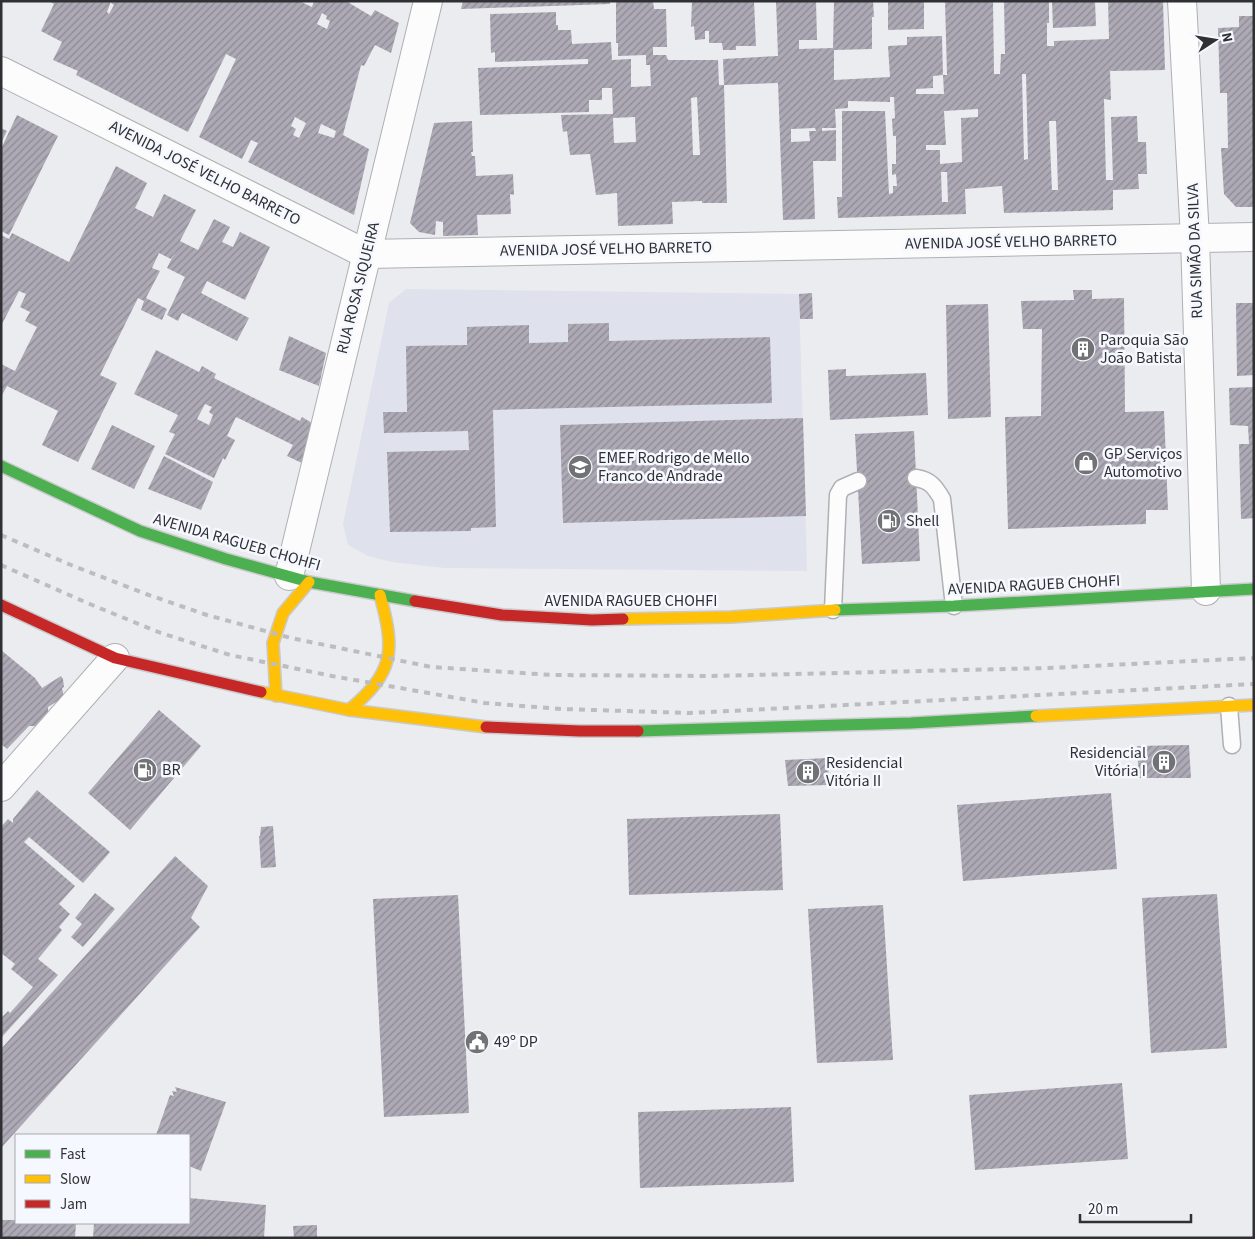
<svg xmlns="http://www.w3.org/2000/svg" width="1255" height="1239" font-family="'Source Sans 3',sans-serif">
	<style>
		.built { fill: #dfe2ed }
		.building { fill: url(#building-hatch); fill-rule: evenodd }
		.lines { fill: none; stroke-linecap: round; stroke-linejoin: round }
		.lane-casing { stroke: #afb0b4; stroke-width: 19 }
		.street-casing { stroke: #afb0b4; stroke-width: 30 }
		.fast-casing { stroke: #cacacd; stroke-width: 14 }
		.slow-casing { stroke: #cacacd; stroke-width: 14 }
		.jam-casing { stroke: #cacacd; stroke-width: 14 }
		.lane { stroke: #fcfcfd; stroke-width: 16 }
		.street { stroke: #fcfcfd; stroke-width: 28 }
		.fast { stroke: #4caf50; stroke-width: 11 }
		.slow { stroke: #ffc107; stroke-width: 11 }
		.jam { stroke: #c62828; stroke-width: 11 }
		.rail { stroke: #bdbdbe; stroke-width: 4; stroke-dasharray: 6 6; stroke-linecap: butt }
		.labels { text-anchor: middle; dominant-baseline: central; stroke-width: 5; stroke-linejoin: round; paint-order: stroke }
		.street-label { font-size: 16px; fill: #2f3033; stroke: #f6f8ff }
		.poi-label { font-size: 16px; fill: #2f3033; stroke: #f6f8ff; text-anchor: start }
	</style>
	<defs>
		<pattern id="building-hatch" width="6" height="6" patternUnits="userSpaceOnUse" patternTransform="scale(1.25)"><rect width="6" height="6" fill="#ada9b5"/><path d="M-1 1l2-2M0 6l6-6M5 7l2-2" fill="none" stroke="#8d8a94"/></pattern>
	</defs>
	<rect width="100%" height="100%" fill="#ebecf0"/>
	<!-- built -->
	<path class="built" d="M406,289L799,294L807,571L445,568L392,562L368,556L348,545L343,524L389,303Z"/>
	<!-- building -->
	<g class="building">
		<path d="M49,1H111L107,12L109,14L114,5L111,3L112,1H299L312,7L314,1H346L371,16L375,10L399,23L391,53L375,45L364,66L361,65L343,135L369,149L354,215L248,162L258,143L251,140L242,159L199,137L236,59L226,54L188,132L76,75L78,71L53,60L62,42L41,31L54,4ZM322,13L327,16L326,19L330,21L327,29L317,24ZM295,117L306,123L299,138L293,135L296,129L291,126ZM321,124L336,131L334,138L318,133Z"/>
		<path d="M463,1H610V4L461,9Z"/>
		<path d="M616,1H653L654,9H666L667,47H653V55H666L668,60H718L719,85H724L727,203H702V201L672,202L673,224L618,226L617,193L596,195L590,154L570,155L567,131L563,132L561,115L613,114L612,88H602V100H589V112L480,115L478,68L588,64V59L495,62V52L491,53L490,14L556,12V25H558V30H571L572,44L611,42L612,60L631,59V87L651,86L650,65H646V55L618,56V43H616ZM697,97L700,155H693L691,98ZM635,117L636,142L614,143L613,118Z"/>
		<path d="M692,1H754L756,46H736V50H723L722,43H709V31H705V39L695,40L694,26L691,27Z"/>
		<path d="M776,1H816L817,40H799V49L833,48L834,1H873L874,17H872V49L834,50V80L890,77L888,46L907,45V37L942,36L943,75H947L945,1H993L994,74H1000L1001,54H1005L1004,1H1049V23H1047V46H1054V41L1109,39L1108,1H1163L1165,70L1110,71L1111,100L1104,99L1106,180H1113L1111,117L1137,116L1138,142H1146L1147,174H1138L1139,189L1113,190V210L1004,213L1002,186L965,189L966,214L838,218L837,197H842V111H885L889,194L893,193V186H897L896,174L892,175V164H896V136H893L892,119L895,118L894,97H890V102L848,101V108L835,109L836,128H822V131L836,130V161H813L815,219L783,220L778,83L724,85L723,59L778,56ZM1022,74H1026L1028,159L1024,160ZM943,75L944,94H916V89L933,88V76ZM978,109V117L961,118L962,162L940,164V150H926V145H946L944,111ZM1049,121H1056L1058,190H1052ZM815,128L816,131H809L810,141L791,142V129ZM941,172H947L948,202H942Z"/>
		<path d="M888,1H924V29L888,30Z"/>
		<path d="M1052,1H1095L1096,26L1053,28Z"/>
		<path d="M1239,16H1254V207H1236L1224,194L1221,148H1228L1227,93H1220L1218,28L1239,27Z"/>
		<path d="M17,115L58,136L9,235L1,231V149Z"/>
		<path d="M472,121L473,152H471L472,156H475L476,176L513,174L514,195L510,194L511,214L477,215L478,235L443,236V222L436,221L435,235L419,232L410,223L434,123Z"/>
		<path d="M1,128L7,131L1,143Z"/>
		<path d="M116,166L147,183L135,208L153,217L164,194L196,210L180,241L198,250L214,219L230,227L222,242L233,247L240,232L270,247L245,300L207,281L201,293L249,318L237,341L182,313L178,321L167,315L185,277L167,268L176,250L171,259L159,253L152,268L160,271L146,298L167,309L162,320L141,310L144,301L138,298L100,375L117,383L78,462L42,445L58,411L7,386L1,397V364L15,371L37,327L25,321L30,312L20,307L26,294L19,291L1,326V235L9,239L12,233L69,262Z"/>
		<path d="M1073,290H1092V299L1124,298L1125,412L1164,411L1168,510H1146V524L1008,529L1005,417L1041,416L1042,329H1023L1021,301L1074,300Z"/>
		<path d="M812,293L813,319H800L799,294Z"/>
		<path d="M1236,303H1254V375L1237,376Z"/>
		<path d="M988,304L991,417L948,419L946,305Z"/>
		<path d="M609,323V341L770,337L772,403L493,410L496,527L471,528V531L390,532L387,452L469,450L468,431L384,433L383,412H407L406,346L467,345V327L529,325V343L568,342V324Z"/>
		<path d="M289,336L326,353L319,386L279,370Z"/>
		<path d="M156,350L199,372L202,366L216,374L214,378L300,421L302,417L312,423L304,464L287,456L293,445L236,417L227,436L235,440L225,460L223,458L214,478L165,454L175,434L169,432L178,415L134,394ZM205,404L212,407L209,412L213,415L209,425L197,419Z"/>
		<path d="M846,369V376L926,373L928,415L830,420L828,370Z"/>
		<path d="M1254,387V518L1241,519L1239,444H1249L1248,426L1230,425L1229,388Z"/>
		<path d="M803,418L806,516L563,523L560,425Z"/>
		<path d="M112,425L155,446L134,489L91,469Z"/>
		<path d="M914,431L920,561L862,564L855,434Z"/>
		<path d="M164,456L213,482L201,510L148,489Z"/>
		<path d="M1,650L35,678L42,688L61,676L63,679L64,687L62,688L64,697L48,707V712L37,726H29L7,749L1,744Z"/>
		<path d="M159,710L201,746L130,830L88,793Z"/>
		<path d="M1189,745L1191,778H1139L1137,746Z"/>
		<path d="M828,758L829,785L788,786L785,760Z"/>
		<path d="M37,790L110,852L83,883L29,837L24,842L75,886L59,904L70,914L59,927L62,930L38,959L58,975L1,1038V1018L8,1011L10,1013L33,987L11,969L15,964L1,953V827L8,819L13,823V819Z"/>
		<path d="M1111,793L1117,869L963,881L957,805Z"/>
		<path d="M780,814L783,890L629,895L627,819Z"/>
		<path d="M273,826L276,867L261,868L259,836H260L261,827Z"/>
		<path d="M175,856L208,886L191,918L200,927L1,1148V1049Z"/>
		<path d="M95,893L115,909L83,947L71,937L82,924L75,918Z"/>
		<path d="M1217,894L1227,1048L1151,1053L1142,898Z"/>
		<path d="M458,895L469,1113L384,1117L373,899Z"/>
		<path d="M883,905L893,1060L817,1063L808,909Z"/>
		<path d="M1122,1083L1128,1159L975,1170L969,1095Z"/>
		<path d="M175,1087L226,1102L201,1171L189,1166V1135H156L170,1095L174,1096L172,1091L177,1092Z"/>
		<path d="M791,1107L794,1182L640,1188L638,1112Z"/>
		<path d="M189,1198L266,1205L264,1238H93L94,1223H189Z"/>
		<path d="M1,1220H16V1223H76L75,1238H1Z"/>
		<path d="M317,1225V1238H294L293,1226Z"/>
	</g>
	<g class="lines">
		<!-- lane casing -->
		<g class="lane-casing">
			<g id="lane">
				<path d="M916,478C930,480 935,487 942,499L954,606"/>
				<path d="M833,610L838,495L842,488L858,481"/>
				<path d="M1229,706L1232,745"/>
			</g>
		</g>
		<!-- street casing -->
		<g class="street-casing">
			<g id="street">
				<path d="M1182,1L1195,238L1206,591"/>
				<path d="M1,71L366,254L1254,237"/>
				<path d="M289,576L428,1"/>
				<path d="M1,787L115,658"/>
			</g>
		</g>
		<!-- fast casing -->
		<g class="fast-casing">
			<g id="fast">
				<path d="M1,466L140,531L226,559L309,582L415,601"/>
				<path d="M835,610L954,606L1254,589"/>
				<path d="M638,731L911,723L1036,716"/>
			</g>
		</g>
		<!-- slow casing -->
		<g class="slow-casing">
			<g id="slow">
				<path d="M623,619L731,617L835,610"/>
				<path d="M261,692L349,710L486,727"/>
				<path d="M276,696L273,643L283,613L309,582"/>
				<path d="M349,710C395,672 395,650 380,595"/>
				<path d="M1036,716L1254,705"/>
			</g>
		</g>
		<!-- jam casing -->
		<g class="jam-casing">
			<g id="jam">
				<path d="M415,601L502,615L592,620L623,619"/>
				<path d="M1,605L115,658L261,692"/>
				<path d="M486,727L580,731H638"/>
			</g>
		</g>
		<!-- lane -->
		<use href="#lane" class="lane"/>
		<!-- street -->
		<use href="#street" class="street"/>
		<!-- fast -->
		<use href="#fast" class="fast"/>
		<!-- slow -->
		<use href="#slow" class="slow"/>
		<!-- jam -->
		<use href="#jam" class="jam"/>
		<!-- rail -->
		<g class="rail">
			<path d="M1,535L71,565L146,594L207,615L291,638L431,667L552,675L712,676L1048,668L1254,658"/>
			<path d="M1,565L92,605L161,633L230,655L332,676L485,703L561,709L690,713L1254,684"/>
		</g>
	</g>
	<!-- icons -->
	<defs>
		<g id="building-disc" transform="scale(1.25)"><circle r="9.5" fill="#717275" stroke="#f6f8ff"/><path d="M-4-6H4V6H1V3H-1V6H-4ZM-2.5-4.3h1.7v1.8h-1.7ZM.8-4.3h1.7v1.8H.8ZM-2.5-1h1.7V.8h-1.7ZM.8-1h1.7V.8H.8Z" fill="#fff"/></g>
		<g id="shop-disc" transform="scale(1.25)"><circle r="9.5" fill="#717275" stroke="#f6f8ff"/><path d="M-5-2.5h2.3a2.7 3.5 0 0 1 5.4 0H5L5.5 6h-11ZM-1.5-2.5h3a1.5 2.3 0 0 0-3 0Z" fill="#fff"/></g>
		<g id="school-disc" transform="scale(1.25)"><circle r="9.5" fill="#717275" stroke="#f6f8ff"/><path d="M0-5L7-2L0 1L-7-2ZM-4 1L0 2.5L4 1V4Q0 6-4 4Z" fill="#fff"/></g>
		<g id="fuel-disc" transform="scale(1.25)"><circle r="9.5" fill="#717275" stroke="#f6f8ff"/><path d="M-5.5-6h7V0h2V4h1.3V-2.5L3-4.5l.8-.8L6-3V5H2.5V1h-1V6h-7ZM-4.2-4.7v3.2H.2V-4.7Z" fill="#fff"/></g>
		<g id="civic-disc" transform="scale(1.25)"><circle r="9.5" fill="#717275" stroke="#f6f8ff"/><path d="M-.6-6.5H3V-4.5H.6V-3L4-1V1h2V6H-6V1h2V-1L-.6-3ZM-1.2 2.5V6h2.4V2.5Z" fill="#fff"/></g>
	</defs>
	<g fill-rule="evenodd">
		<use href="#building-disc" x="1083" y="349"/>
		<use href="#shop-disc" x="1086" y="463"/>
		<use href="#school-disc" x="580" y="467"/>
		<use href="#fuel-disc" x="889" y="521"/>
		<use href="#building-disc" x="1164" y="762"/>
		<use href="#fuel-disc" x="145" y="770"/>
		<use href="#building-disc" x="808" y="772"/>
		<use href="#civic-disc" x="477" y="1042"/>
	</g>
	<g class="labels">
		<!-- street labels -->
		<g class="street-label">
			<text transform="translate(205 173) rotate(27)">AVENIDA JOSÉ VELHO BARRETO</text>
			<text transform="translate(1011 242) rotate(-1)">AVENIDA JOSÉ VELHO BARRETO</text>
			<text transform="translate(606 249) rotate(-1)">AVENIDA JOSÉ VELHO BARRETO</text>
			<text transform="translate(1195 251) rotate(-92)">RUA SIMÃO DA SILVA</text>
			<text transform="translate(358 288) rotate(-76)">RUA ROSA SIQUEIRA</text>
			<text transform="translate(237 542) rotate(16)">AVENIDA RAGUEB CHOHFI</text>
			<text transform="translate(1034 585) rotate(-3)">AVENIDA RAGUEB CHOHFI</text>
			<text x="631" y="601">AVENIDA RAGUEB CHOHFI</text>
		</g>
		<!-- poi labels -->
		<g class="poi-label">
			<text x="1100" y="340">Paroquia São<tspan x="1100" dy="18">João Batista</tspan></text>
			<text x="1104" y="454">GP Serviços<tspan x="1104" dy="18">Automotivo</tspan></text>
			<text x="598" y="458">EMEF Rodrigo de Mello<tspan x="598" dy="18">Franco de Andrade</tspan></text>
			<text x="906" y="521">Shell</text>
			<text x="1146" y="753" text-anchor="end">Residencial<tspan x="1146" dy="18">Vitória I</tspan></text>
			<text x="826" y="763">Residencial<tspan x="826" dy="18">Vitória II</tspan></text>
			<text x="162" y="770">BR</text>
			<text x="494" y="1042">49º DP</text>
		</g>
	</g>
	<!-- border -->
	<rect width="1255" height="1239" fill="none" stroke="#2f3033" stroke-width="5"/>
	<!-- legend -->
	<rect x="15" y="1134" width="175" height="90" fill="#f6f8ff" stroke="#a6a8ad"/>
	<rect x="25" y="1150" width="25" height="8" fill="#4caf50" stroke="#a6a8ad"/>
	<text x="60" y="1159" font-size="15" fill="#2f3033">Fast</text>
	<rect x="25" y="1175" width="25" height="8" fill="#ffc107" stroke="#a6a8ad"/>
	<text x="60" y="1184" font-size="15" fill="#2f3033">Slow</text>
	<rect x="25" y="1200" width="25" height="8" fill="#c62828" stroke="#a6a8ad"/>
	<text x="60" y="1209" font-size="15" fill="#2f3033">Jam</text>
	<!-- north arrow -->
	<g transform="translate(1215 40) rotate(78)" stroke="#f6f8ff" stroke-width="4" paint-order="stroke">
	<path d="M0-4L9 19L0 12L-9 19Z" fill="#2f3033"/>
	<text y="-8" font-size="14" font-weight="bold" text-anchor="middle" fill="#2f3033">N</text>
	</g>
	<!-- scale -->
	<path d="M1080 1214v8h111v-8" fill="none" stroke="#2f3033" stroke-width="2.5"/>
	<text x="1088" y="1214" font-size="15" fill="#2f3033" stroke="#f6f8ff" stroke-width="4" paint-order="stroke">20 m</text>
</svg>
